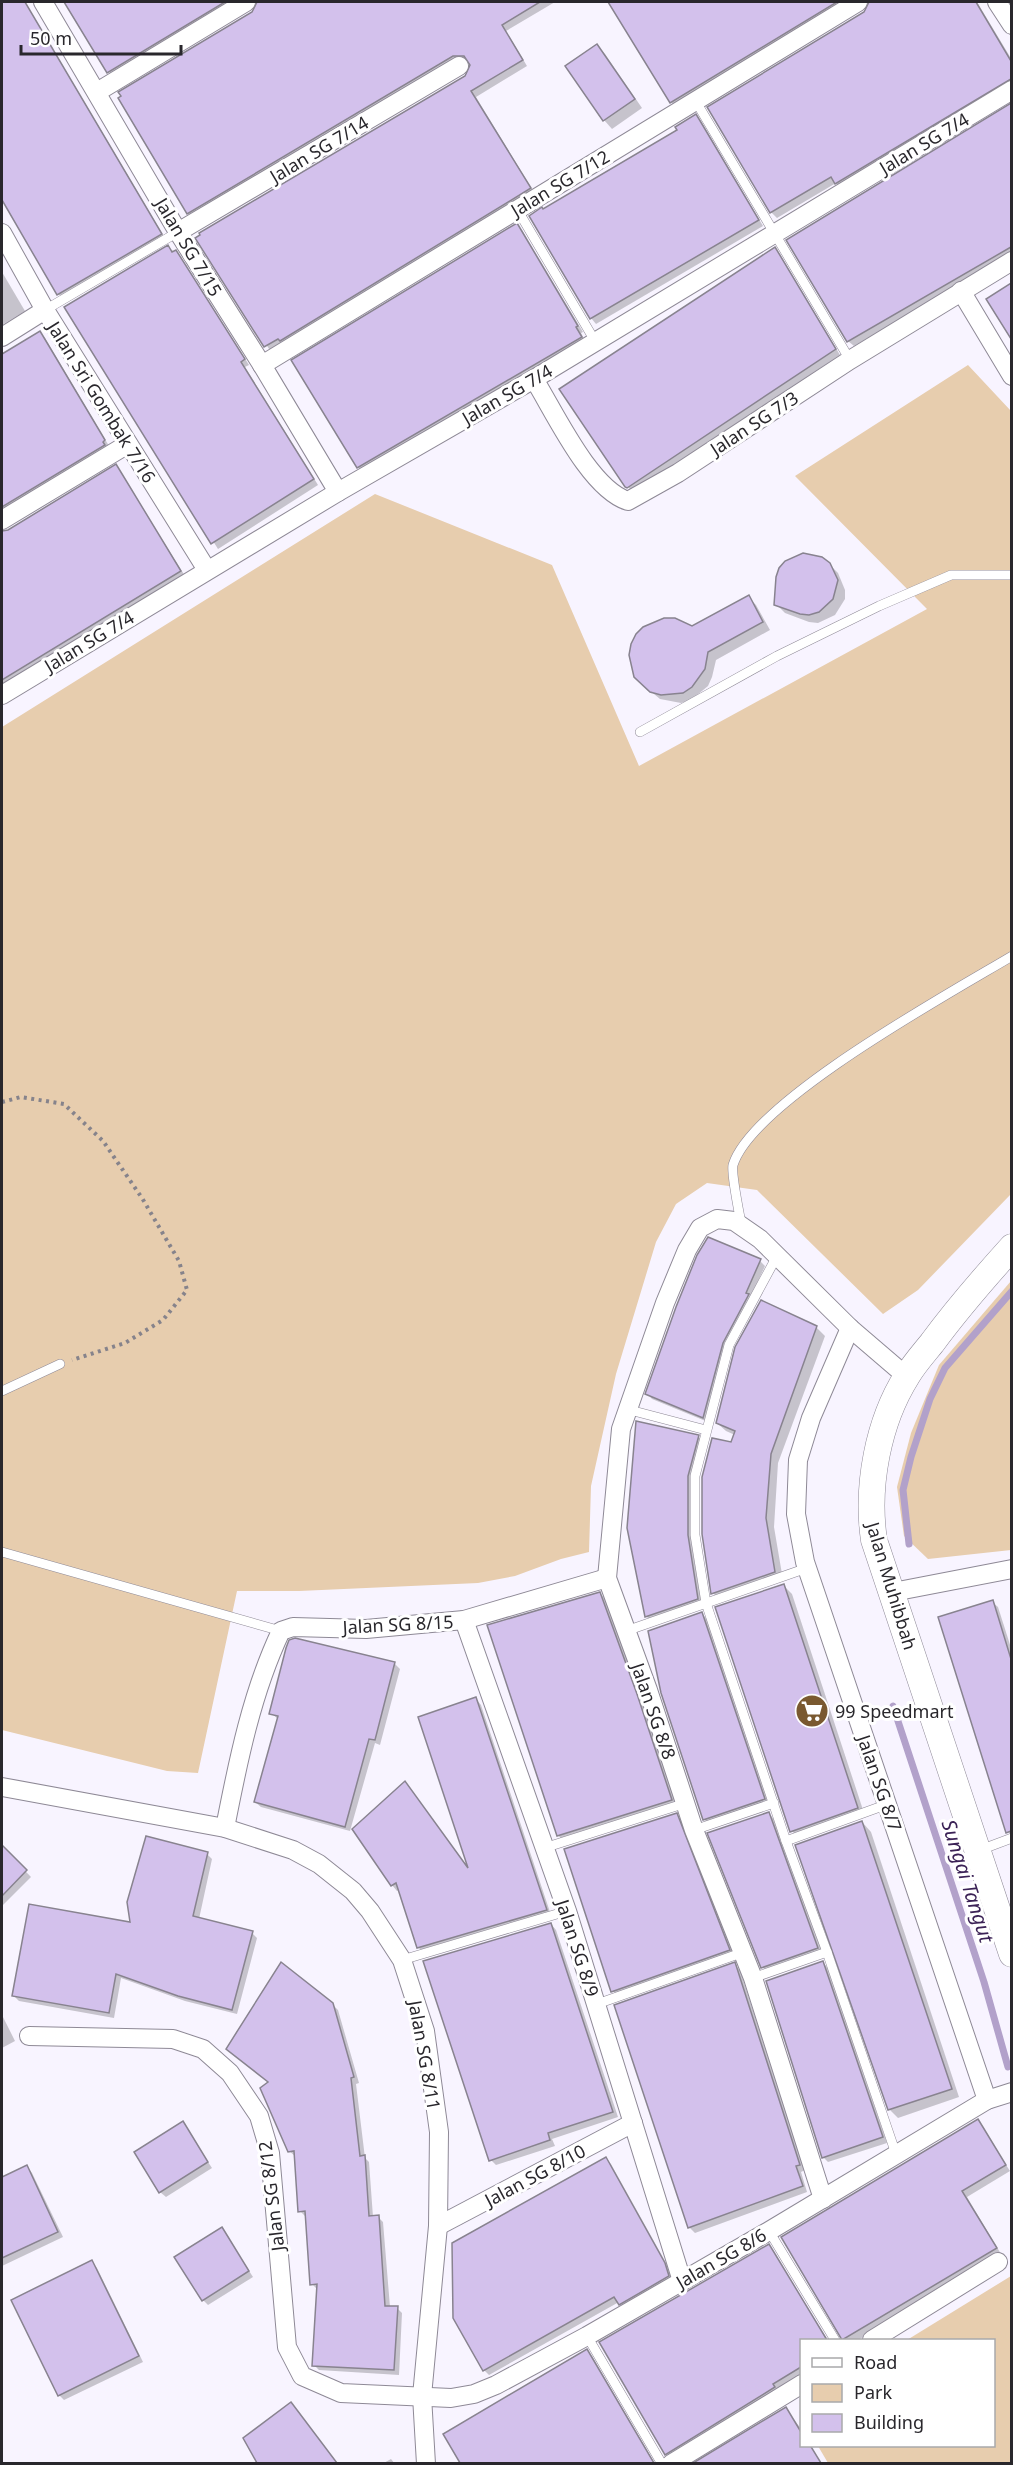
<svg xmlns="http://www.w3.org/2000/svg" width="1013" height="2465" font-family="'Noto Sans',sans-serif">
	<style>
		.green { fill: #e7cdae }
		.shadow { fill: #0003 }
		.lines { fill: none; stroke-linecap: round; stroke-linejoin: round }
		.stream { stroke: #b2a1ca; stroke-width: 7 }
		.building { fill: #d3c1ec; stroke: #88838f; stroke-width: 1.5 }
		.lane-casing { stroke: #8e8996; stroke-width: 10 }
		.street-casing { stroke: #8e8996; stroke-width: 20 }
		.secondary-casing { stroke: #8e8996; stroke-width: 27 }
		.path { stroke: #86838b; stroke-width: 4; stroke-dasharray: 3 4.5; stroke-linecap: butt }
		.lane { stroke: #fff; stroke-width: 9 }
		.street { stroke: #fff; stroke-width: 18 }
		.secondary { stroke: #fff; stroke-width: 26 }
		.labels { text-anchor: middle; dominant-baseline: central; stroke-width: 6; stroke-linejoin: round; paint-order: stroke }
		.street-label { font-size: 18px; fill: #29272c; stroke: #fff }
		.poi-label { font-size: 18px; fill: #29272c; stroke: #fff; text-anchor: start }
		.water-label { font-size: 20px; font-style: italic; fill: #3b2256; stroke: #fff }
	</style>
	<rect width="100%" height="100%" fill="#f8f4ff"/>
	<!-- green -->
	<g class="green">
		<path d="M968,365L1011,411V1194L918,1290L883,1314L757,1190L707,1183L676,1204L656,1242L616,1374L591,1486L589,1552L561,1559L515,1576L478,1583L299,1591H237L198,1773L167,1771L2,1730V727L375,494L552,565L639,766L927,609L795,476Z"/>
		<path d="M1011,1281V1550L928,1559L904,1536L897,1487L911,1433L939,1365Z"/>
		<path d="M1011,2276V2463H828L818,2446H994V2340H907Z"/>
	</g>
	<!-- shadow -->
	<g class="shadow">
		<path d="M2,2H25L166,240L64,299L58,294L2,197Z"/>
		<path d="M65,2H239L113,78Z"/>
		<path d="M257,2H555L506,31L527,66L476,97L535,194L271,352L197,239L466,77L472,67L471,62L466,60L459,61L194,218L188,213L253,13L258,7Z"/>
		<path d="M610,2H851L677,108L671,102Z"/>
		<path d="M871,3L977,2L1012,60V71L979,92L985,102L842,188L836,183L777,218L771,212Z"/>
		<path d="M596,46L605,54L642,108L612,129L604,120Z"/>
		<path d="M1012,105V255L854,346L848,341L788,240Z"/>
		<path d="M695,116L701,121L763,226L596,324L591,318L679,131Z"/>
		<path d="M517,225L522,230L583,332L581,333L586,343L364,472L358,467Z"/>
		<path d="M168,247L181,257L249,365L245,367L318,485L218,549L66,307Z"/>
		<path d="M774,249L780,254L840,355L633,492L628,487Z"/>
		<path d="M2,272L25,311L2,325Z"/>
		<path d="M1012,286V336L989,299Z"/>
		<path d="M39,333L45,338L109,446L2,516V356Z"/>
		<path d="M116,466L185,576L2,688V531H8Z"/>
		<path d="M803,554L813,555L829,564L838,573L845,590V599L835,615L818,623L809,622L785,613L776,604Z"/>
		<path d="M748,597L756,605L770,630L716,660L712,677L708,686L691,700L681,703L660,699L642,684L692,628Z"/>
		<path d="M760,1261L765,1266L727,1349L708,1422L652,1399L647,1393Z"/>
		<path d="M816,1327L825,1336L778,1463L774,1527L783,1580L721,1602L713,1593L703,1534L735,1435L726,1431L717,1423Z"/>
		<path d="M698,1436L703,1442L693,1482L703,1604L652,1622L646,1616Z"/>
		<path d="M783,1585L792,1594L865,1816L800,1840L792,1831L716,1608Z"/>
		<path d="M600,1593L605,1599L642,1701L677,1806L563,1841L558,1835Z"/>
		<path d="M992,1602L998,1607L1012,1651V1835L1007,1831Z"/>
		<path d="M701,1613L707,1619L769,1804L709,1825L704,1819Z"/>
		<path d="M395,1664L400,1669L380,1745L375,1743L350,1831L261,1807L255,1802L278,1719L271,1713Z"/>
		<path d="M476,1699L481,1705L551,1915L424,1953L419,1948L400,1889L397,1891L392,1885L354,1829L469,1871Z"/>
		<path d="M769,1814L774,1819L823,1953L768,1973L762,1967Z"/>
		<path d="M676,1815L682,1820L734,1955L618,1996L613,1991Z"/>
		<path d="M863,1823L871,1832L959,2097L898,2118L889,2109Z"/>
		<path d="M2,1847L31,1877L2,1906Z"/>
		<path d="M207,1854L212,1859L199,1919L252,1933L257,1938L237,2014L185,2001L121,1978L114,2018L19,2001L14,1996L132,1924Z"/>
		<path d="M551,1924L556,1930L618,2117L552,2139L555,2146L496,2165L491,2160Z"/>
		<path d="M822,1962L828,1968L887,2143L828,2162L823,2157Z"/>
		<path d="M734,1964L740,1970L805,2170L801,2172L807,2192L695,2233L689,2227Z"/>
		<path d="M332,2004L338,2010L359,2083L356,2084L365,2158L369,2162L373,2217H378L383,2222L390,2307L397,2308L402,2313L399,2375L319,2370L314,2365L317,2289L312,2284L305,2216L300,2211L295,2156L289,2151L269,2082Z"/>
		<path d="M2,2015L15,2041L2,2048Z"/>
		<path d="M977,2121L1010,2171L967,2197L1001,2254L858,2340H843L842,2336Z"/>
		<path d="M182,2123L212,2168L166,2197L160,2192Z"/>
		<path d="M606,2159L611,2164L670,2270L673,2282L625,2309L619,2302L489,2375L484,2370Z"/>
		<path d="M27,2167L32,2173L63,2237L2,2266V2179Z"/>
		<path d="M222,2229L253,2277L208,2305L203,2300Z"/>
		<path d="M769,2246L828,2340H802V2375L671,2459L666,2454Z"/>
		<path d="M92,2262L97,2268L143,2362L64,2400L59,2395Z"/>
		<path d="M586,2351L592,2356L655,2464H462L445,2435Z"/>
		<path d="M786,2409L802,2430V2446H811L821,2464H696Z"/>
		<path d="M296,2410L337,2464H259L245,2439Z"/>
		<path d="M391,2459L395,2464H382Z"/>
	</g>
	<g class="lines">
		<!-- stream -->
		<g class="stream">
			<path d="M909,1544L903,1490L911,1457L930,1399L945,1368L1012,1291"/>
			<path d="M893,1706L984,1982L1008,2067"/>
		</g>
	</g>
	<!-- building -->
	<g class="building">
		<path d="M2,2H25L162,234L57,295L2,200Z"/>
		<path d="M64,2H225L107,73Z"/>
		<path d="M257,2H540L502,25L523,60L471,91L531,188L280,341L278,339L264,347L195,238L200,235L199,233L465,76L470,65L464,56H453L187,214L118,98L121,96L118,92L252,12Z"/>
		<path d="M608,2H837L670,103Z"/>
		<path d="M869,2H976L1011,61V79L835,184L831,177L770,213L707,107L864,12Z"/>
		<path d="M597,44L635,99L603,121L565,66Z"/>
		<path d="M1011,103V247L847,342L786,240Z"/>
		<path d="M696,114L759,220L590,319L529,216L542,207L543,209L677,130L675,127Z"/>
		<path d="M517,223L578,326L576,327L582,337L357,468L291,360Z"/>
		<path d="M168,245L172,252L176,250L245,359L241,362L314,479L211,544L64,307Z"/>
		<path d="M775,247L836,349L627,488L625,487L559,389Z"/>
		<path d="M1011,283V339L986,299Z"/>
		<path d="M40,331L105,440L103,442L105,445L2,507V354Z"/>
		<path d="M116,464L181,571L2,680V531L8,530Z"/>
		<path d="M803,553L822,557L830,563L838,580L833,599L819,612L809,615L800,614L774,605L776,577L779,568L785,561Z"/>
		<path d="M749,595L763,622L708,652L705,669L692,687L683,693L661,695L650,692L634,677L629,655L631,644L636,634L643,627L664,618H675L692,626Z"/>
		<path d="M708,1237L761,1259L746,1293L749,1294L723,1343L703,1418L645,1394L676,1307L697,1255Z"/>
		<path d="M761,1300L817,1326L771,1454L766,1518L775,1572L711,1594L702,1534V1477L712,1438L731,1442L735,1431L716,1423L735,1347Z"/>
		<path d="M636,1421L699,1435L688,1476V1535L698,1599L645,1617L627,1528Z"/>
		<path d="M784,1584L858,1808L790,1832L715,1607Z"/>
		<path d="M600,1592L637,1694L672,1800L557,1836L487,1625Z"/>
		<path d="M993,1600L1011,1659V1831L1006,1833L938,1617Z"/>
		<path d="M702,1612L765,1799L703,1820L661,1693L648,1631Z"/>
		<path d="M295,1638L395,1662L375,1740L369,1739L345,1827L254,1802L278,1716L269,1714L286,1648L289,1640Z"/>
		<path d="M476,1697L547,1910L417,1948L396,1883L391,1886L352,1829L405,1781L468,1868L418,1717Z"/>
		<path d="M769,1812L818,1948L761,1968L707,1833Z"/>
		<path d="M677,1813L730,1950L611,1992L564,1849Z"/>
		<path d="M862,1821L952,2089L888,2110L795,1845Z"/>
		<path d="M146,1836L208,1852L193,1916L253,1931L232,2010L178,1996L116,1974L109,2013L12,1996L29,1904L130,1922L127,1902Z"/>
		<path d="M2,1845L27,1870L2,1896Z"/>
		<path d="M551,1923L613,2112L548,2133L550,2140L489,2161L423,1961Z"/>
		<path d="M823,1961L883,2137L822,2158L766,1981Z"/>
		<path d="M281,1962L333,2003L354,2077L351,2078L360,2156L365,2155L369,2216L379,2215L385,2306H398L394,2370L312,2366L317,2284L310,2285L305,2211L298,2212L294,2151L288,2152L260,2088L268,2082L226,2049Z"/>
		<path d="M735,1962L800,2165L796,2166L803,2186L688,2228L614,2005Z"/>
		<path d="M978,2119L1006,2165L962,2191L997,2248L842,2340L781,2237Z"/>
		<path d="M183,2121L208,2162L159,2193L134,2152Z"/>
		<path d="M606,2157L665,2263L669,2276L619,2305L614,2297L483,2371L453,2318L452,2243Z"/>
		<path d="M27,2165L58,2232L2,2258V2177Z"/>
		<path d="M222,2227L249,2271L202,2301L174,2257Z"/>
		<path d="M769,2244L827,2340H801V2367L773,2384L775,2387L665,2455L599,2342Z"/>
		<path d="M92,2260L139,2356L58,2396L11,2300Z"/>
		<path d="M587,2349L654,2463H460L443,2434Z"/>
		<path d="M291,2402L337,2463H257L243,2438Z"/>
		<path d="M786,2407L801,2432V2445H810L821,2463H693Z"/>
	</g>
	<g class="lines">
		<!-- lane casing -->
		<g class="lane-casing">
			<g id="lane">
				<path d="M695,100L850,360"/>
				<path d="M517,209L595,341"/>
				<path d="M45,310L178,232"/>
				<path d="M640,732L777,656L879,606L951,575H1012"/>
				<path d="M741,1223C739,1212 731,1173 733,1165C753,1101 950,993 1012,956"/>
				<path d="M777,1256L729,1345L695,1476V1535L706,1603L786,1841L827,1952L896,2154"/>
				<path d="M2,1391L60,1364"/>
				<path d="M626,1409L706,1430"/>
				<path d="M2,1552L281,1631"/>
				<path d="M626,1631L807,1568"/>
				<path d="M694,1830L774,1803"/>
				<path d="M786,1841L888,1804"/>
				<path d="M544,1848L686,1803"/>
				<path d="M980,1850L1012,1838"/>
				<path d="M402,1960L567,1911"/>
				<path d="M753,1978L827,1952"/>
				<path d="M597,2004L744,1952"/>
				<path d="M769,2231L835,2340"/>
				<path d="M587,2336L662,2464"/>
			</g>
		</g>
		<!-- street casing -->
		<g class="street-casing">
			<g id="street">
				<path d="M43,2L178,232L262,365L338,492"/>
				<path d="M997,2L1012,25"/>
				<path d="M97,92L246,2"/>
				<path d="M178,232L459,66"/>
				<path d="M2,233L45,310L207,570"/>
				<path d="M961,291L1012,376"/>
				<path d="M2,337L45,310"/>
				<path d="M262,365L858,2"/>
				<path d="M534,379C555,413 590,489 628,501L678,473L850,360L1012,261"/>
				<path d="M2,520L128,444"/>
				<path d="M2,695L338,492L534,379L1012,90"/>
				<path d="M850,1328L811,1418L798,1460L796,1514L805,1562L987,2100"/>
				<path d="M893,1592L1012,1569"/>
				<path d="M464,1620L567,1911L682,2281"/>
				<path d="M2,1787L225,1828L293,1850L319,1864L353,1891L370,1911L402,1960L425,2031L439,2132L438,2226L422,2396L426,2464"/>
				<path d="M225,1828C238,1761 252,1692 281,1631L293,1627L366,1629L464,1620L607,1578"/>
				<path d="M29,2036L173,2039L203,2049L230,2073L259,2116L270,2153L287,2347L302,2376L341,2393L451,2398L474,2394L496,2385L587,2336L769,2231L987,2100L1012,2092"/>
				<path d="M823,2199L753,1978L694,1830L648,1690L607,1578L621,1429L665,1303L687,1250L700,1228L717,1219L734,1221L760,1239L850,1328L906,1376"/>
				<path d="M438,2226L633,2123"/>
				<path d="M872,2340L998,2262"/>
				<path d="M671,2464L802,2384"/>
			</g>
		</g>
		<!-- secondary casing -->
		<g class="secondary-casing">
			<path id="secondary" d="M1012,1247C984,1278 957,1309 932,1343C924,1353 914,1364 907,1376C878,1422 866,1486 874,1540L1012,1954"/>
		</g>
		<!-- path -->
		<path class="path" d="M2,1102L21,1097L64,1104L103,1141L142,1198L179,1261L187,1290L163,1320L125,1343L72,1360"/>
		<!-- lane -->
		<use href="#lane" class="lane"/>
		<!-- street -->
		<use href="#street" class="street"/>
		<!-- secondary -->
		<use href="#secondary" class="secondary"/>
	</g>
	<!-- icons -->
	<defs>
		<g id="supermarket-disc" transform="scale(1.725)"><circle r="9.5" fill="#7a5930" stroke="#fff"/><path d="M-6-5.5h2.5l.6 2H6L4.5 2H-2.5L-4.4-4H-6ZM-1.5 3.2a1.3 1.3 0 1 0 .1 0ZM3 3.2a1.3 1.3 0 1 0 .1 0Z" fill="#fff"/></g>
	</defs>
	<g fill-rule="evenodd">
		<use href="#supermarket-disc" x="812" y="1711"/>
	</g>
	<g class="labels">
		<!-- street labels -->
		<g class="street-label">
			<text transform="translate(924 143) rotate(-31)">Jalan SG 7/4</text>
			<text transform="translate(319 149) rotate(-31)">Jalan SG 7/14</text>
			<text transform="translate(560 183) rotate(-31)">Jalan SG 7/12</text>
			<text transform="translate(189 247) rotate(59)">Jalan SG 7/15</text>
			<text transform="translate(507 394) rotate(-30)">Jalan SG 7/4</text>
			<text transform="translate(102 402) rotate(58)">Jalan Sri Gombak 7/16</text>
			<text transform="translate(754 423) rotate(-33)">Jalan SG 7/3</text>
			<text transform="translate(89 641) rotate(-31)">Jalan SG 7/4</text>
			<text transform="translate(892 1586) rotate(73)">Jalan Muhibbah</text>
			<text transform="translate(398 1624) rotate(-3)">Jalan SG 8/15</text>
			<text transform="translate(654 1711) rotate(71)">Jalan SG 8/8</text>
			<text transform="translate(880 1783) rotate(71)">Jalan SG 8/7</text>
			<text transform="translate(578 1948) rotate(72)">Jalan SG 8/9</text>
			<text transform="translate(425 2055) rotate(80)">Jalan SG 8/11</text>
			<text transform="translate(535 2175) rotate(-28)">Jalan SG 8/10</text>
			<text transform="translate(271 2196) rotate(-97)">Jalan SG 8/12</text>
			<text transform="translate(721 2258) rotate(-30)">Jalan SG 8/6</text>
		</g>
		<!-- poi labels -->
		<g class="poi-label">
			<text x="835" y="1711">99 Speedmart</text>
		</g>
		<!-- water labels -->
		<g class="water-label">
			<text transform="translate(968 1881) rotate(72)">Sungai Tangut</text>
		</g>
	</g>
	<!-- border -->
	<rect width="1013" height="2465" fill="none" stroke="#29272c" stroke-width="6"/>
	<!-- legend -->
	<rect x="800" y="2339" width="195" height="108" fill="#ffffff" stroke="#a9a9ab" stroke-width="1.5"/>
	<rect x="812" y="2358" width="30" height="9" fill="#ffffff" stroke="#a9a9ab" stroke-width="1.5"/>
	<text x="854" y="2369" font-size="18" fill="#29272c">Road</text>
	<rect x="812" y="2384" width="30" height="18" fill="#e7cdae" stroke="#a9a9ab" stroke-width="1.5"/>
	<text x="854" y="2399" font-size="18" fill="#29272c">Park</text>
	<rect x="812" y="2414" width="30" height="18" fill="#d3c1ec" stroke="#a9a9ab" stroke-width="1.5"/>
	<text x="854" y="2429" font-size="18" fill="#29272c">Building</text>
	<!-- scale -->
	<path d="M21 45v9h160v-9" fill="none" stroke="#29272c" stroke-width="3"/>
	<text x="30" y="45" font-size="18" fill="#29272c" stroke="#ffffff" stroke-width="4.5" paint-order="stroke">50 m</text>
</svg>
